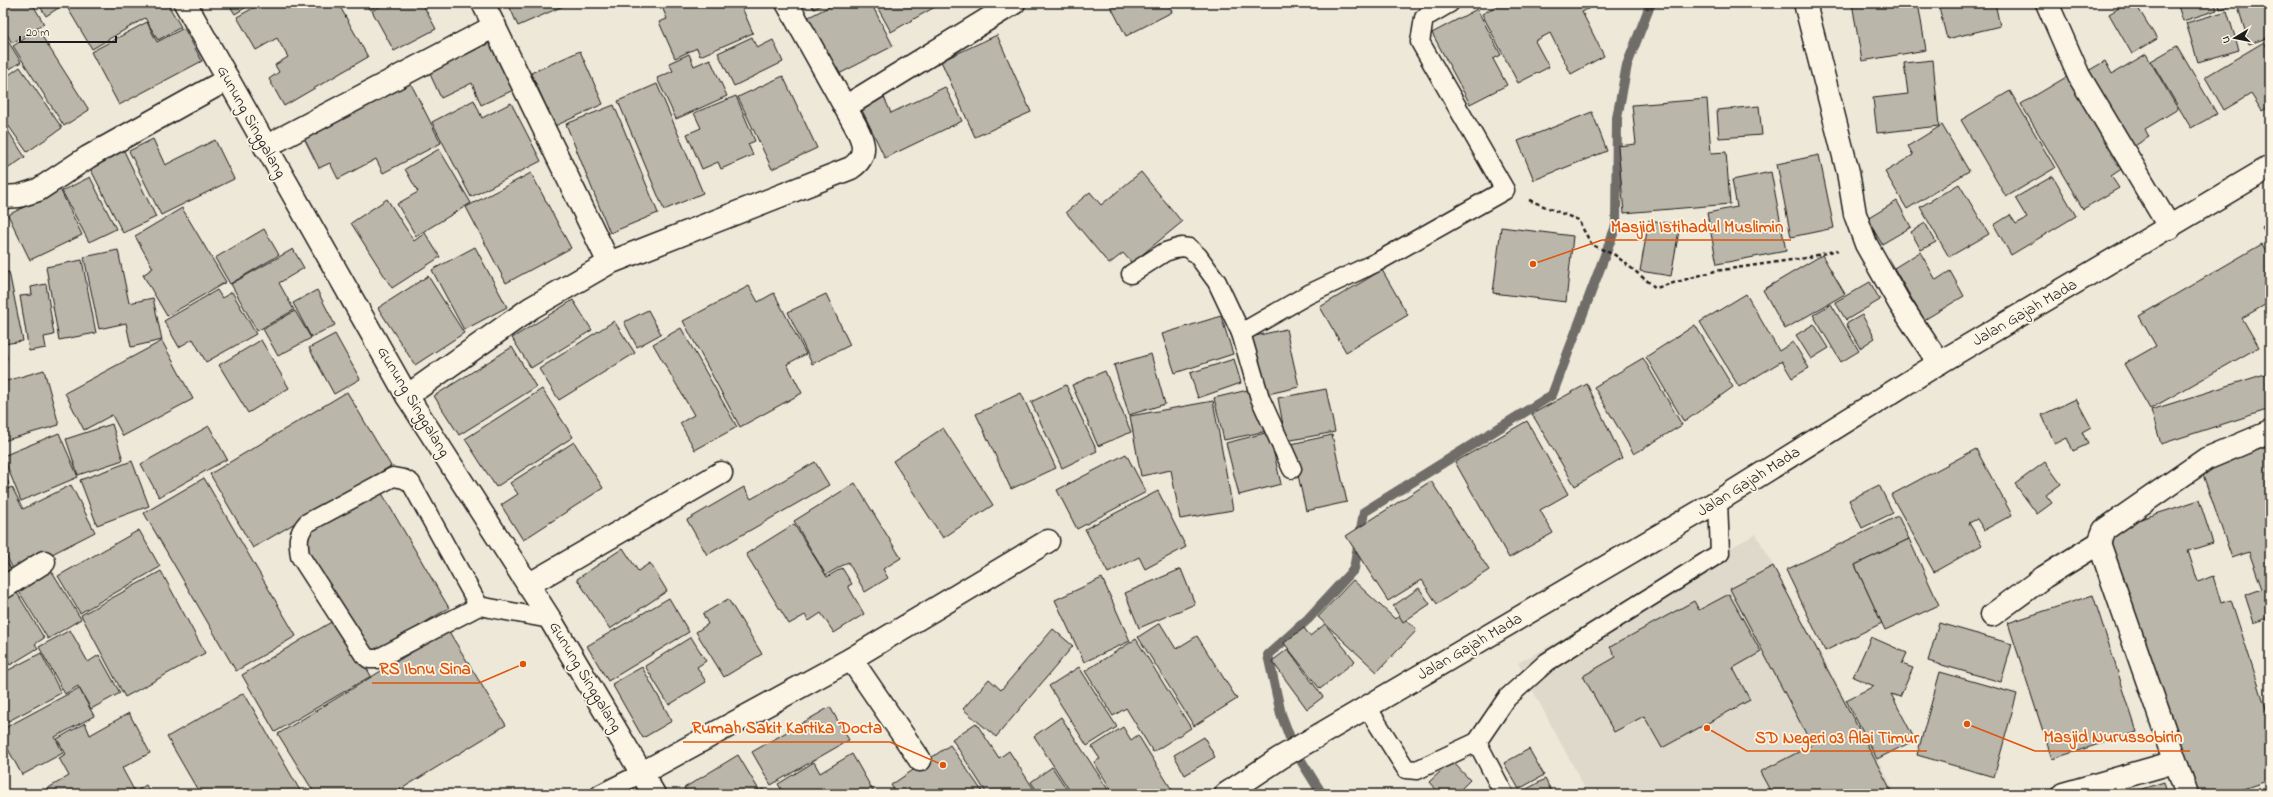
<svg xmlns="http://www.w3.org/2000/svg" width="2273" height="797" font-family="'Indie Flower',sans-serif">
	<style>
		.built { fill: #ded9cb }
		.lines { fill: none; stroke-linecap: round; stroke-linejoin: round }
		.stream { stroke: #6f6c67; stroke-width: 10 }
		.building { fill: #bab6aa; stroke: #1c1c1c }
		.service-casing { stroke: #1c1c1c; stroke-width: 21 }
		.minor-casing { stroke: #1c1c1c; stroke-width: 25 }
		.secondary-casing { stroke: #1c1c1c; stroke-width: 25 }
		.path { stroke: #1c1c1c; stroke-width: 2.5; stroke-dasharray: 4 3; stroke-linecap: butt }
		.service { stroke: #fcf5e5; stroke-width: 18 }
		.minor { stroke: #fcf5e5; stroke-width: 22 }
		.secondary { stroke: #fcf5e5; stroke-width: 22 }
		.labels { text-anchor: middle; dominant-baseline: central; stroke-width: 3.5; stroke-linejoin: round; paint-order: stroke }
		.street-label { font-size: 16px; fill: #1c1c1c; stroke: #fcf5e5 }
		.leader { fill: none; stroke: #de560d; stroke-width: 1.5 }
		.callout-dot { fill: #de560d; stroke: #fcf5e5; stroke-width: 1.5 }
		.callout-label { font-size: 17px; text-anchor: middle; font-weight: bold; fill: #de560d; stroke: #fcf5e5; stroke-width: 3.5; stroke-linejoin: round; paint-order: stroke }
	</style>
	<rect width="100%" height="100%" fill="#eee8d9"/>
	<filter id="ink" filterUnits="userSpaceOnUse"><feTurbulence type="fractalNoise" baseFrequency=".025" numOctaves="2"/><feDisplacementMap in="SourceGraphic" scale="8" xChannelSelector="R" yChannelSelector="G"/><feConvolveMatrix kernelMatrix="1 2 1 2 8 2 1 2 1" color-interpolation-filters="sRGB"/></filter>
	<g filter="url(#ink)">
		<!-- built -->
		<path class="built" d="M1756,534L1896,794H1588L1518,663Z"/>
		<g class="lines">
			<!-- stream -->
			<path class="stream" d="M1322,794L1295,751L1281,714L1268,655L1308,619L1354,569L1364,512L1552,395L1616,226L1617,118L1627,65L1651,3"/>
		</g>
		<!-- building -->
		<g class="building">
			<path d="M3,3H32L44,24L12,43L3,28Z"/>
			<path d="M38,3H66L46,16Z"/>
			<path d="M73,3H167L181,27L158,40L145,18L92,49L67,7Z"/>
			<path d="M228,3H253L235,14Z"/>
			<path d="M262,3H338L368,57L284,106L269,79L279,72L275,65L288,57L277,38L256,50L237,17Z"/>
			<path d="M365,3H381L370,10Z"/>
			<path d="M386,3H422L436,29L394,51L372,11Z"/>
			<path d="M508,3H570L518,26Z"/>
			<path d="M663,3H740L753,33L700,56L697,48L675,58L659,22L667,19L661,4Z"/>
			<path d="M810,3H825L814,9Z"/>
			<path d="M836,3H871L893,46L837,75L807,18Z"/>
			<path d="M875,3H940V4L891,32Z"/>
			<path d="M1109,3H1168L1172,12L1126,36Z"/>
			<path d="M1502,3H1599L1582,12L1604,56L1571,74L1550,33L1535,41L1549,67L1518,83L1482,14Z"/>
			<path d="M1852,3H1918L1926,50L1862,61Z"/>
			<path d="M1938,3H1995L2000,26L1947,39Z"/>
			<path d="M2127,3H2135L2157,39L2132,54L2109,14Z"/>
			<path d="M2177,3H2215L2217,10L2183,21Z"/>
			<path d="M2218,3H2239L2220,9Z"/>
			<path d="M2250,3H2270V37L2249,44L2238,7Z"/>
			<path d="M1477,9L1501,55L1493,59L1507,85L1470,104L1432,33Z"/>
			<path d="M2227,11L2239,50L2198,62L2186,23Z"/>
			<path d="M147,22L157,42L184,28L202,61L119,105L91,52Z"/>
			<path d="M38,30L89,110L64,126L13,46Z"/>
			<path d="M3,33L21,62L3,73Z"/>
			<path d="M997,35L1031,112L975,137L941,61Z"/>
			<path d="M752,37L757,48L773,40L783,62L734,86L718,53Z"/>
			<path d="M498,39L520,87L481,105L472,83L441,98L429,72Z"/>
			<path d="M2264,42L2270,52V106L2262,111L2251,94L2224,110L2205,77Z"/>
			<path d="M2177,46L2217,114L2191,128L2151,61Z"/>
			<path d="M580,51L603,104L555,126L531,73Z"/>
			<path d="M689,54L694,66L710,59L727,96L676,119L657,78L673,71L669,63Z"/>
			<path d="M2146,54L2178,109L2145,129L2149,137L2128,150L2083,74L2105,61L2112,74Z"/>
			<path d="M1933,60L1939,126L1877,133L1873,98L1908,94L1904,63Z"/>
			<path d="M20,67L62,128L27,152L3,118V79Z"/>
			<path d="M783,76L817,148L772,169L738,97Z"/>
			<path d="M2068,76L2123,168L2111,176L2119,188L2083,209L2021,104Z"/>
			<path d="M410,82L441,143L383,173L376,159L338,179L330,163L319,168L304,138Z"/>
			<path d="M657,84L703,193L664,210L618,101Z"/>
			<path d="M945,87L962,121L885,158L861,108L884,97L891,113Z"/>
			<path d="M2010,91L2055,168L2006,197L1961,120Z"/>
			<path d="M736,96L755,141L748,144L753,155L721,169L718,162L702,169L687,134L701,128L694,113Z"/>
			<path d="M1707,99L1711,153L1726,152L1730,204L1624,213L1618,146L1636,144L1632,105Z"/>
			<path d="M474,100L482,118L511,103L541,161L471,197L432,122Z"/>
			<path d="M614,105L658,213L610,233L566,124Z"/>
			<path d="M1759,106L1762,135L1719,138L1717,110Z"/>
			<path d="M1592,112L1607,151L1534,180L1518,141Z"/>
			<path d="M3,123L25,157L3,172Z"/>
			<path d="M1942,125L1969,171L1907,209L1885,172L1913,155L1908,146Z"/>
			<path d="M153,139L165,165L215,140L234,179L161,215L129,151Z"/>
			<path d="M123,149L156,217L123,233L89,166Z"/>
			<path d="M439,149L471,203L416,236L397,204L418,192L405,169Z"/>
			<path d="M1819,155L1834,228L1791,237L1777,164Z"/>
			<path d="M1141,172L1182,222L1132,263L1123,253L1109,264L1066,212L1090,192L1101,205Z"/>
			<path d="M1771,172L1786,251L1717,264L1707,213L1737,207L1732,180Z"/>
			<path d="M531,173L571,248L506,283L466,207Z"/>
			<path d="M2053,176L2076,216L2011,255L1994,225L2010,215L2016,224L2027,218L2015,198Z"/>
			<path d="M90,177L116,229L89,242L62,191Z"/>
			<path d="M1959,184L1989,234L1949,257L1920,207Z"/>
			<path d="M60,189L82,235L30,260L8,215Z"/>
			<path d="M387,199L414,241L425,233L440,257L392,288L351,223Z"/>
			<path d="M1897,201L1911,227L1882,244L1867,219Z"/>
			<path d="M182,208L226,282L167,316L143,275L153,268L135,236Z"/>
			<path d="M1649,220L1680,225L1671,276L1640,271Z"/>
			<path d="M2270,222V241L2262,227Z"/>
			<path d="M1925,223L1936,242L1921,250L1911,232Z"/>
			<path d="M1501,227L1573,236L1566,302L1493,293Z"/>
			<path d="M264,229L279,255L230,284L215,258Z"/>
			<path d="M2262,244L2270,258V302L2242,318L2259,347L2150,409L2124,364L2156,346L2139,316Z"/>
			<path d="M475,247L507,307L464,330L432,270Z"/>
			<path d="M293,249L304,268L279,283L294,310L257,331L231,284Z"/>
			<path d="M118,250L129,303L153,298L162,340L131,347L126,323L99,329L84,257Z"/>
			<path d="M1920,252L1936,280L1950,271L1964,296L1924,320L1894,268Z"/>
			<path d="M1822,255L1845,294L1785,329L1763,290Z"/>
			<path d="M82,260L96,333L59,340L46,267Z"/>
			<path d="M1382,270L1408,315L1346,352L1320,307Z"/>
			<path d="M9,272L23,341L4,344L7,359H3V273Z"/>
			<path d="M428,276L464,333L415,365L378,308Z"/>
			<path d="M1870,282L1880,300L1846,320L1835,302Z"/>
			<path d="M46,284L54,335L44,337L46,348L29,351L20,296L32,295L31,287Z"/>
			<path d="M749,286L758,302L774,293L806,354L787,364L802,393L740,427L683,321Z"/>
			<path d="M217,290L222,298L232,292L256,334L206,362L193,339L179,347L164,321Z"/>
			<path d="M317,290L335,325L311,337L293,303Z"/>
			<path d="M826,294L850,345L812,364L788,312Z"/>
			<path d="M1746,294L1779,351L1793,342L1809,368L1792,378L1782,361L1739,387L1700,322Z"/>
			<path d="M573,300L592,330L531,368L512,338Z"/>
			<path d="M1831,304L1859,351L1841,362L1813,315Z"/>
			<path d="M648,310L661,334L637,347L624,322Z"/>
			<path d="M295,311L311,338L278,356L263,329Z"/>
			<path d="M1862,315L1875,338L1860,348L1846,324Z"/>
			<path d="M1221,316L1233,354L1175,373L1162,334Z"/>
			<path d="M614,321L635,353L559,400L539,369Z"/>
			<path d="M1814,324L1829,348L1811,359L1796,335Z"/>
			<path d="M1695,325L1733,387L1684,422L1646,357Z"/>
			<path d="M681,328L737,427L695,450L680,423L694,415L653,344Z"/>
			<path d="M1286,329L1299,387L1259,396L1246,338Z"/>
			<path d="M335,334L360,379L334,394L309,348Z"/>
			<path d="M261,340L289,388L248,413L219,365Z"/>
			<path d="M162,341L193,399L123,436L112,415L84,430L65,393Z"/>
			<path d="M512,347L536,387L459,435L434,396Z"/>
			<path d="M1151,354L1165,404L1129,415L1114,365Z"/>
			<path d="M1643,358L1682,425L1634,454L1594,387Z"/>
			<path d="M1234,359L1241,383L1198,398L1190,373Z"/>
			<path d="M44,370L59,425L3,441V382Z"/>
			<path d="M1105,371L1131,432L1098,446L1072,385Z"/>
			<path d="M2268,373L2270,381V409L2161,444L2151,410Z"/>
			<path d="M1587,384L1622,458L1575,486L1532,414Z"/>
			<path d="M1066,385L1097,451L1062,468L1031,402Z"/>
			<path d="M1256,388L1267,431L1224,440L1214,398Z"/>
			<path d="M542,389L573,437L496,487L465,439Z"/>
			<path d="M1326,389L1335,432L1286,441L1278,398Z"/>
			<path d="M347,392L391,466L253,548L210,474Z"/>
			<path d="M1021,393L1056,468L1011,489L976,414Z"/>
			<path d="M2076,399L2091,427L2082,432L2088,444L2073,451L2067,438L2055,444L2042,415Z"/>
			<path d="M1213,401L1233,510L1180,519L1171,470L1141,476L1130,416Z"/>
			<path d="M1527,421L1568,494L1540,510L1553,533L1509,558L1455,462Z"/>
			<path d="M112,424L123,460L78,475L66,439Z"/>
			<path d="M209,426L227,459L159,497L141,464Z"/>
			<path d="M943,428L993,505L943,538L893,461Z"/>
			<path d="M1269,432L1281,484L1239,495L1226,443Z"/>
			<path d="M59,433L78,477L21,501L3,456Z"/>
			<path d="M1332,435L1347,502L1306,511L1291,444Z"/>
			<path d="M574,442L603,488L523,540L501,505L518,494L510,483Z"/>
			<path d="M2270,446V619L2269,617L2254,623L2245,595L2262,589L2249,552L2232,558L2201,469Z"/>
			<path d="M1976,449L2012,515L1984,530L1977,519L1969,523L1982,545L1934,572L1891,495Z"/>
			<path d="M1126,454L1146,492L1077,529L1057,490Z"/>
			<path d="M132,461L149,506L97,525L80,480Z"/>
			<path d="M815,462L829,485L707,555L687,520L744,487L751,499Z"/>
			<path d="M2045,462L2061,484L2046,495L2052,503L2037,514L2015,484Z"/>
			<path d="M3,469L9,484L3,486Z"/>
			<path d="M204,478L296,636L236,671L144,513Z"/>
			<path d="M1431,481L1489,570L1437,604L1422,580L1388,601L1346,536Z"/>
			<path d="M855,483L901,558L883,569L888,578L865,592L848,562L826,575L794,521Z"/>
			<path d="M71,485L95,532L15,573L3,549V491L12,487L23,509Z"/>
			<path d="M1879,485L1893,513L1862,528L1849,500Z"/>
			<path d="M380,490L449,608L369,656L300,538Z"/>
			<path d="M1158,491L1186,547L1145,569L1139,557L1108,573L1085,529Z"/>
			<path d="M2199,500L2213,543L2188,551L2198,582L2213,576L2221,603L2231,600L2270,721V780L2228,794H2192L2107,530Z"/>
			<path d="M1898,516L1909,539L1855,565L1882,623L1825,651L1786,570Z"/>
			<path d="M794,524L827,577L842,568L852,584L848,586L864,614L834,633L821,613L809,621L805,615L789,624L746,554Z"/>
			<path d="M139,530L160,567L80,613L58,576Z"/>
			<path d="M1909,539L1939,605L1885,630L1855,565Z"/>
			<path d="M623,548L638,571L650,563L667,591L610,629L577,579Z"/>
			<path d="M3,553L14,576L3,581Z"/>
			<path d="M48,565L81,619L48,639L15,585Z"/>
			<path d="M1773,566L1893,794H1772L1760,772L1812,745L1730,589Z"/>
			<path d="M1181,569L1195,604L1139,628L1125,593Z"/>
			<path d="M161,571L205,653L125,697L81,615Z"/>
			<path d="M1102,578L1130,641L1084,662L1055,600Z"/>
			<path d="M1353,580L1395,619L1400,614L1417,630L1377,672L1318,617Z"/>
			<path d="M13,586L44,638L35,644L38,648L10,665L3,654V592Z"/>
			<path d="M1419,588L1430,604L1403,622L1393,606Z"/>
			<path d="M1729,594L1761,652L1733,668L1750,700L1662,748L1644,716L1614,732L1583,676L1616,657L1610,647L1694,601L1699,610Z"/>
			<path d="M2093,595L2137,732L2052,759L2008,623Z"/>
			<path d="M669,598L689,632L608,681L587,646Z"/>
			<path d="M728,599L762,654L724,677L696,632L708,624L703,614Z"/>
			<path d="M338,618L371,676L275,732L242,675Z"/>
			<path d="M1160,623L1176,649L1197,636L1237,699L1194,726L1138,637Z"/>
			<path d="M1939,623L2012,644L2001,682L1928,661Z"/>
			<path d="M1325,624L1355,661L1320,689L1284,643L1304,628L1310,636Z"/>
			<path d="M1053,629L1073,646L996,737L963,709L989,679L1001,690Z"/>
			<path d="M70,630L88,662L99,655L120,693L91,709L78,686L65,694L39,647Z"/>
			<path d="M448,630L506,725L393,794H315L278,734Z"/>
			<path d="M691,637L706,661L697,667L706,682L669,705L645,666Z"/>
			<path d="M1871,637L1907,653L1902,664L1913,668L1900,697L1891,694L1915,740L1877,759L1846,700L1874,686L1853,677Z"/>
			<path d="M1136,639L1191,728L1153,752L1126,708L1113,716L1085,671Z"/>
			<path d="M1288,649L1323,697L1307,709L1272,661Z"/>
			<path d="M41,653L61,693L3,724V673Z"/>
			<path d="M3,657L8,665L3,667Z"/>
			<path d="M642,667L672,721L643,738L612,684Z"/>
			<path d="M1079,667L1117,727L1087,746L1049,686Z"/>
			<path d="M1940,672L2017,694L1994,777L1917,755Z"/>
			<path d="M79,688L94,716L55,737L63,753L22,775L3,740V729Z"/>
			<path d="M244,693L302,794H200L167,737Z"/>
			<path d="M830,707L849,740L771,785L752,752Z"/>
			<path d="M129,713L150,753L122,768L135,792L146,785L151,794H38L69,776L59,758L66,754L57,739L85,723L90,735Z"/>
			<path d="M1061,717L1111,794H1072L1034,736Z"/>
			<path d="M976,723L999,758L1009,751L1037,794H987L952,739Z"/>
			<path d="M1123,727L1131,740L1138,735L1172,790L1165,794H1114L1094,762L1100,759L1092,747Z"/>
			<path d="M1204,737L1215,757L1185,775L1174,755Z"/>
			<path d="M950,745L984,794H897L891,785Z"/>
			<path d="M1529,749L1544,775L1519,789L1504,763Z"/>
			<path d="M852,754L875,794H784L778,784L814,762L820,773Z"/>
			<path d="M738,755L759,790L752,794H688L684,788Z"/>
			<path d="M1452,761L1470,780L1456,794H1440L1429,782Z"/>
			<path d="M1052,767L1070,794H1039L1031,782Z"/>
			<path d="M1545,779L1553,794H1518Z"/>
			<path d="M2164,782L2167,794H2126Z"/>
			<path d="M763,789L767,794H755Z"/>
		</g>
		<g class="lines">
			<!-- service casing -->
			<g class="service-casing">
				<g id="service">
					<path d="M1131,274L1165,252L1181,247L1189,248L1198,256L1217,282L1241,333L1260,398L1292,469"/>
					<path d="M1241,333L1309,294L1377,262L1505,190L1420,42L1424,18L1450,3"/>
					<path d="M479,606L411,483L404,479L393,477L307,523C297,534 298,542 300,556L364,655L369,659H377L479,606L550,619"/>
					<path d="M1367,707L1406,769L1417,770L1477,742"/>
					<path d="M600,794L642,773"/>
					<path d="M1504,794L1477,742L1507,698L1547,662L1720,553L1718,501"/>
				</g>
			</g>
			<!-- minor casing -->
			<g class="minor-casing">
				<g id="minor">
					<path d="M185,3L407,396L550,619L654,794"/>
					<path d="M483,3L609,263"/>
					<path d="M787,3L845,107"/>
					<path d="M1805,3L1848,172L1855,214L1866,244L1900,304L1939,363"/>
					<path d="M2047,3L2079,76L2170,228"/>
					<path d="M265,147L495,26"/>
					<path d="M3,197L19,196L38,190L88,157L228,79"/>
					<path d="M407,396L531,308L609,263L851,168C876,151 856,128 845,107L1014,3"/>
					<path d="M2099,543L2187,794"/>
					<path d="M528,585L721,473"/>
					<path d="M3,588L44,562"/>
					<path d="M1992,615L2044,577L2099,543L2104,530L2206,459L2270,432"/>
					<path d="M851,659L920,760"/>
					<path d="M642,773L851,659L1048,541"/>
					<path d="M2063,794L2175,762"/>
				</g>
			</g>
			<!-- secondary casing -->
			<g class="secondary-casing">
				<path id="secondary" d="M1226,794L1280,758L1718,501L1939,363L2270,167"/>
			</g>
			<!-- path -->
			<path class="path" d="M1529,200L1578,220L1592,245L1615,255L1656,288L1715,271L1805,258L1838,250"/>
			<!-- service -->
			<use href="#service" class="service"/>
			<!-- minor -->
			<use href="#minor" class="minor"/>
			<!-- secondary -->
			<use href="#secondary" class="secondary"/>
		</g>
	</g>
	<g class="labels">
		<!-- street labels -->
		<g class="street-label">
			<text transform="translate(251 122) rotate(61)">Gunung Singgalang</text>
			<text transform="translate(2025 313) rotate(-30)">Jalan Gajah Mada</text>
			<text transform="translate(413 402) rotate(59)">Gunung Singgalang</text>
			<text transform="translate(1749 482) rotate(-32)">Jalan Gajah Mada</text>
			<text transform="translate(1470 647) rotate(-30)">Jalan Gajah Mada</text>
			<text transform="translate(585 677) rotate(59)">Gunung Singgalang</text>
		</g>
	</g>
	<!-- callouts -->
	<path class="leader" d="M1533 264L1602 240H1791M523 664L479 683H372M943 765L890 742H683M1967 724L2035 751H2190M1707 728L1747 751H1927"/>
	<g class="callout-dot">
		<circle cx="1533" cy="264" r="4"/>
		<circle cx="523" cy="664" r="4"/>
		<circle cx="943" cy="765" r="4"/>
		<circle cx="1967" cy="724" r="4"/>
		<circle cx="1707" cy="728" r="4"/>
	</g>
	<g class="callout-label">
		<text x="1697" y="232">Masjid Istihadul Muslimin</text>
		<text x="425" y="674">RS Ibnu Sina</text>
		<text x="787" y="733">Rumah Sakit Kartika Docta</text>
		<text x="2113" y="742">Masjid Nurussobirin</text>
		<text x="1837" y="743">SD Negeri 03 Alai Timur</text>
	</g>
	<!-- margin -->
	<rect width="2273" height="797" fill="none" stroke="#fcf5e5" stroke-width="16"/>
	<rect x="8" y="8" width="2257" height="781" fill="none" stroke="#1c1c1c" stroke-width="1.5" filter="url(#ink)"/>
	<!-- north arrow -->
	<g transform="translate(2235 38) rotate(260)" stroke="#fcf5e5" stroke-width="3" paint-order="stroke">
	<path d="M0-3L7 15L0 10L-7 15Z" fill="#1c1c1c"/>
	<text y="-6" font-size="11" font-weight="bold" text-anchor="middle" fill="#1c1c1c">U</text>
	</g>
	<!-- scale -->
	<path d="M20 36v6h96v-6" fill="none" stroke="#1c1c1c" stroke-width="2"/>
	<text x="26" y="36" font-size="12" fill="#1c1c1c" stroke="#fcf5e5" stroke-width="3" paint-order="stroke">20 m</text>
</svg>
